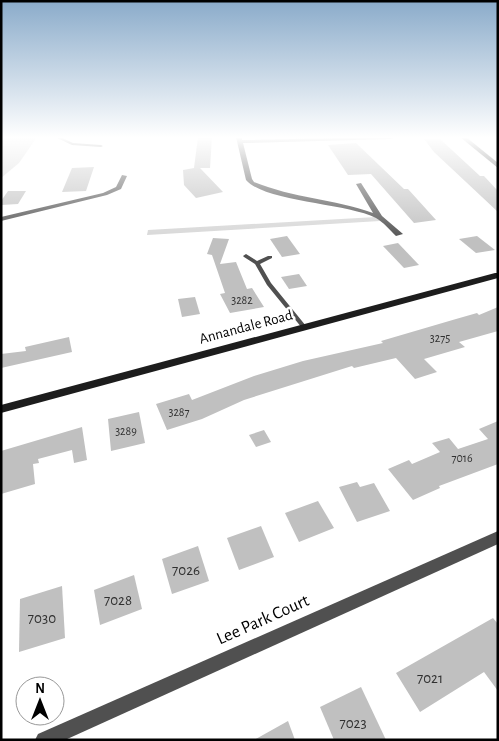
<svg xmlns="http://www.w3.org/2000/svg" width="499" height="741" font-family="'Alegreya Sans',sans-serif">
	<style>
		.green { fill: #d7d7d7 }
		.building { fill: #c0c0c0 }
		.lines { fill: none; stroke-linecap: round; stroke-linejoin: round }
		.lane { fill: #505050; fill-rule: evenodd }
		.street { fill: #505050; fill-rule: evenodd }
		.secondary { fill: #1d1d1d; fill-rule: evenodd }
		.labels { text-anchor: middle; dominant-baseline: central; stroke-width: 5; stroke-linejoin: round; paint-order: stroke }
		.number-label { font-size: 12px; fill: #303030 }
		.street-label { font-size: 15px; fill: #000; stroke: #fff }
		.near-number-label { font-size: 15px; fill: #303030 }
		.near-street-label { font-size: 18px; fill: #000; stroke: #fff }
	</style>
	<rect width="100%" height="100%" fill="#fff"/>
	<!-- green -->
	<g class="green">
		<path d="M1,137H37L19,163L1,178Z"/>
		<path d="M376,217L380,221L147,235L148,230Z"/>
	</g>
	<!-- building -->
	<g class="building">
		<path d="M198,137H212L210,168H200L223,192L196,198L184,185L183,170L194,168Z"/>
		<path d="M424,139H440L480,176H484L498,191V212L434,152Z"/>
		<path d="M356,143L404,189H408L436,220L414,223L371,174L348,175L328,145Z"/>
		<path d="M94,167L86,191L62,192L72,168Z"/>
		<path d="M8,191H26L18,204L1,205V201Z"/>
		<path d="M287,236L300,254L282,257L270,239Z"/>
		<path d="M477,236L495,250L476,253L459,239Z"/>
		<path d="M213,238L229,239L220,264L236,262L247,289L252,288L264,307L230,313L220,294L225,293L212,255L207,254Z"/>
		<path d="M398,243L419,265L404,268L383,246Z"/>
		<path d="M299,274L307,286L289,289L281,277Z"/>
		<path d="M195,297L200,314L182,317L178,299Z"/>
		<path d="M498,307V331L459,342L465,347L424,359L437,372L415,379L396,358L354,368L352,366L244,400L202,419L167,430L156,404L189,394L192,400L254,376L303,361L383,343L381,341L456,319L477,313L479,315Z"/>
		<path d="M69,337L72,352L1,368V354L26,351L25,347Z"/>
		<path d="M139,412L145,443L111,451L108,419Z"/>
		<path d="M498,421V464L439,486L440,488L413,500L388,469L409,460L412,464L440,452L432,443L449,438L458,449L488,439L479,429Z"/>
		<path d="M82,427L87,460L74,463L72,450L38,459L39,463L33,464L35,484L1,494V451Z"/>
		<path d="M264,430L271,442L256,447L249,435Z"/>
		<path d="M357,482L360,487L374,483L390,511L357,522L339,487Z"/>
		<path d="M318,501L334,528L299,542L285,513Z"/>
		<path d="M261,526L274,557L239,570L227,538Z"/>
		<path d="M198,546L209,581L172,594L162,559Z"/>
		<path d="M134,575L142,609L100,625L94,590Z"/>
		<path d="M62,586L65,638L19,652L20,599Z"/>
		<path d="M493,618L498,624V691L484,672L420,712L396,673Z"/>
		<path d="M361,687L386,740H334L320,707Z"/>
		<path d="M288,721L295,740H254Z"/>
	</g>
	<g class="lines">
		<!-- lane -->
		<g class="lane">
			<path d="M55,137H60L73,143L101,145L103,146L101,147L72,145Z"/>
			<path d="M246,254L257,261L268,256H272V258L260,264L271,283L306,326L307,327L306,328H302L267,285L255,264L244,257L243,256Z"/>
		</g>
		<!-- street -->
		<g class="street">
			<path d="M236,137H242V140L394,137L391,139L243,143L252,179L254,182C293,198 334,199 373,213L356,184L361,183L382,216L403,234L396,236C390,230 383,222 376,218C346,203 265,202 246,180Z"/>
			<path d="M460,137H466L498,163V168Z"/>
			<path d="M122,175L127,176L121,189L107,195L1,221V217L103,193L116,187Z"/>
			<path d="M498,531V544L65,740H35L38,734Z"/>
		</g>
		<!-- secondary -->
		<path class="secondary" d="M495,273H498V278L1,413V405Z"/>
	</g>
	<!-- sky -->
	<linearGradient id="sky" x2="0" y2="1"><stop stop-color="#8aabca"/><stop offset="0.57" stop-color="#fff"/><stop offset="1" stop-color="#fff" stop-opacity="0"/></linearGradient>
	<rect width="499" height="241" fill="url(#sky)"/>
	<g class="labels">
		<!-- number labels -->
		<g class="number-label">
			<text x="242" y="300">3282</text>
			<text x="440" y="338">3275</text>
			<text x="179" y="412">3287</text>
			<text x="126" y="431">3289</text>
			<text x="462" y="458">7016</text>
		</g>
		<!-- street labels -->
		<g class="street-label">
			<text transform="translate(246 327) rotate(-15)">Annandale Road</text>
		</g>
		<!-- near-number labels -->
		<g class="near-number-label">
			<text x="186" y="570">7026</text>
			<text x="118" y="600">7028</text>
			<text x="42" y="618">7030</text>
			<text x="430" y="678">7021</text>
			<text x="353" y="723">7023</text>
		</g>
		<!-- near-street labels -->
		<g class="near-street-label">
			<text transform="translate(263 620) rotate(-24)">Lee Park Court</text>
		</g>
	</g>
	<!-- border -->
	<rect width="499" height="741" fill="none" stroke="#000000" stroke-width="5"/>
	<!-- north arrow -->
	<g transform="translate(40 701)"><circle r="24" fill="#ffffff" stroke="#999999"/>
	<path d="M0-4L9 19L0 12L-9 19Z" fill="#000000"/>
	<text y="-8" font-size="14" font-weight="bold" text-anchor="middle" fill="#000000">N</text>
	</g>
</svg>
